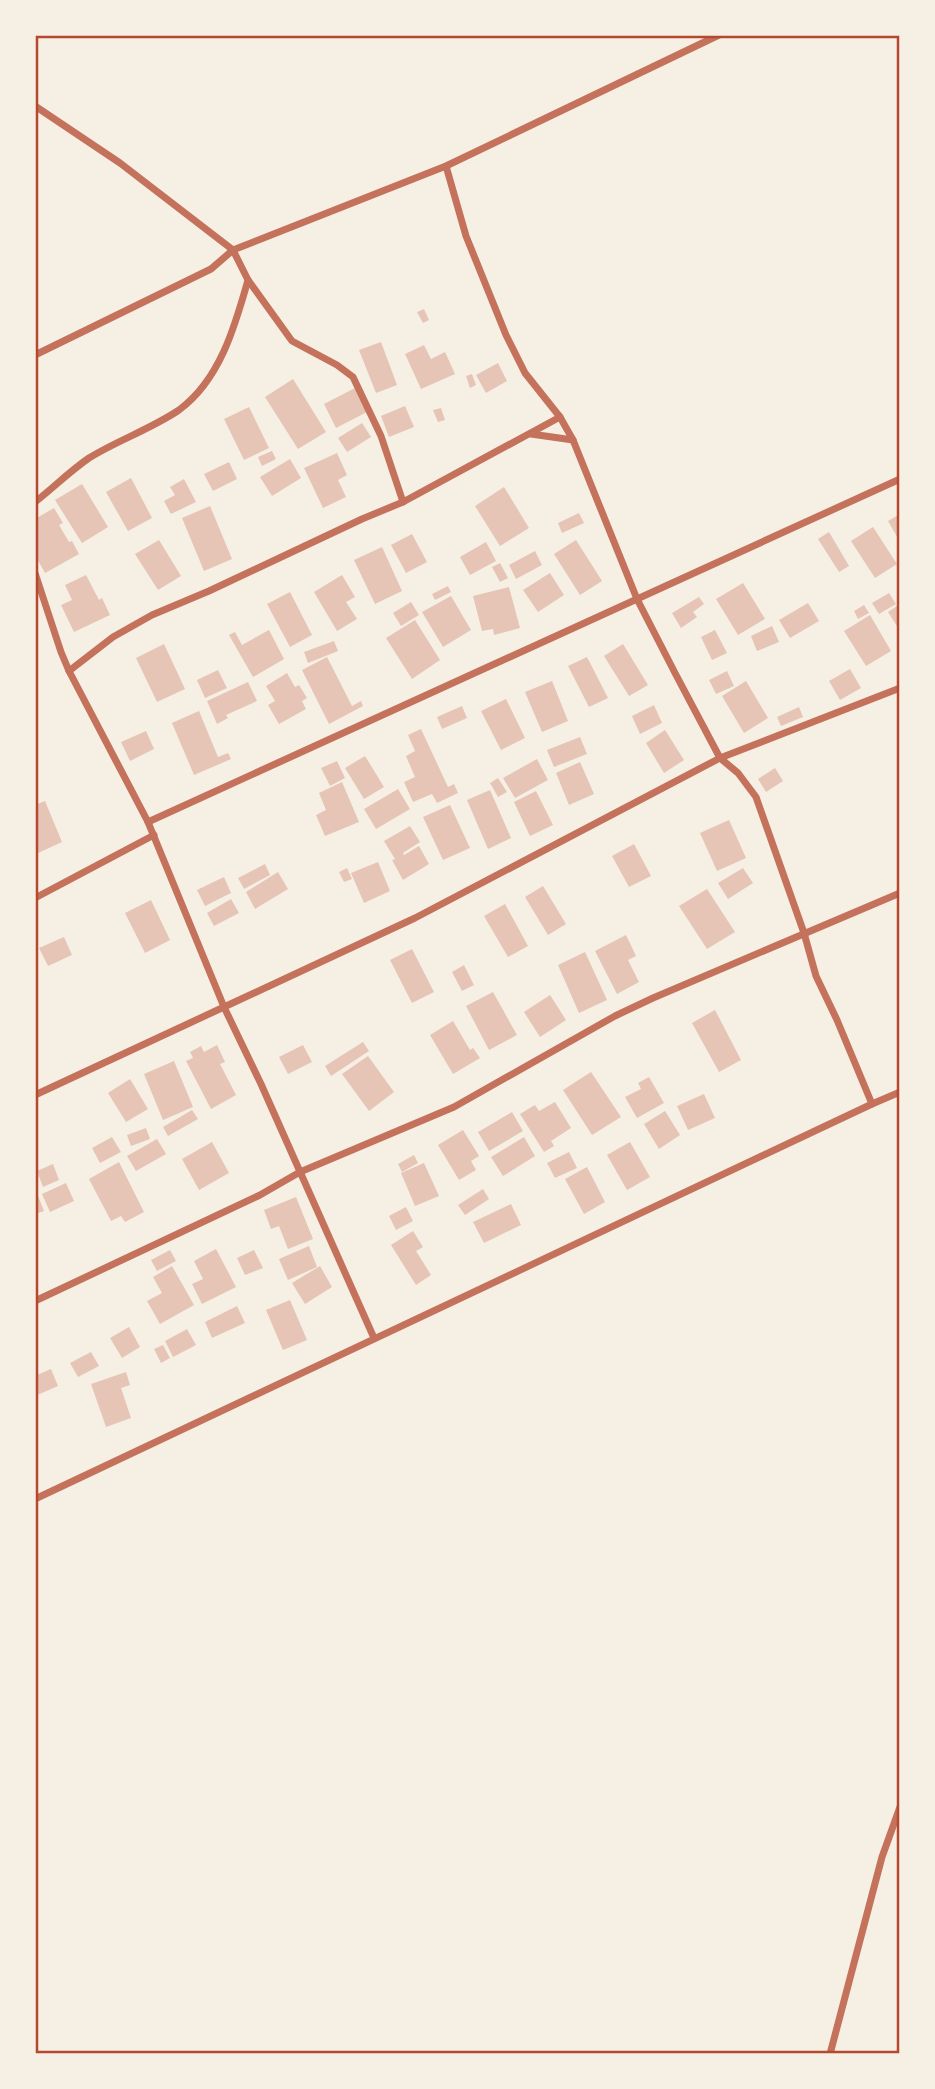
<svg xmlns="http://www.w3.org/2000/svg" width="935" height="2089" font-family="Merriweather,serif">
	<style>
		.building { fill: #e6c5b7 }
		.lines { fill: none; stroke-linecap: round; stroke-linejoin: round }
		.minor { stroke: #c5725c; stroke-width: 7 }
		.neatline { fill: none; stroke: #b5482f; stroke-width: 2.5 }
	</style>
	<rect width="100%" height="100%" fill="#f6efe4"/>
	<!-- building -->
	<g class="building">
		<path d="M424,309L429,320L423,323L417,312Z"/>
		<path d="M381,342L397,385L376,393L359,350Z"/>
		<path d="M424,345L431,359L445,352L455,374L421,389L405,354Z"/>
		<path d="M498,363L507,381L486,393L476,375Z"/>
		<path d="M472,374L476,385L470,388L466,376Z"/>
		<path d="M293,379L326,432L298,449L265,397Z"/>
		<path d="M355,388L367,412L336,428L324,404Z"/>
		<path d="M405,406L414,427L389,437L381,416Z"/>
		<path d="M249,407L269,448L244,460L224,419Z"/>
		<path d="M441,408L445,420L438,422L433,410Z"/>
		<path d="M362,423L371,437L347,452L338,438Z"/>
		<path d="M272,451L276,459L262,466L258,457Z"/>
		<path d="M337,453L347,475L338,480L346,497L323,508L304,468Z"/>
		<path d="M290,459L301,478L272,496L260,477Z"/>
		<path d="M229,462L237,479L213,491L204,474Z"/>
		<path d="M131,478L152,518L128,531L106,492Z"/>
		<path d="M184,479L196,502L171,514L164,501L175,495L170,487Z"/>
		<path d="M82,484L108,527L82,543L55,500Z"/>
		<path d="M504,487L529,528L500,546L475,506Z"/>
		<path d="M210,506L232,559L204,571L182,518Z"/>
		<path d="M54,508L63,523L59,525L69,542L72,541L79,554L45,573L35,555V519Z"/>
		<path d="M579,513L584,523L562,533L558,523Z"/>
		<path d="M900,514V542L888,521Z"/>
		<path d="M873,527L897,564L875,578L851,541Z"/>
		<path d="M829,532L849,566L839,572L818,539Z"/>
		<path d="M412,534L427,562L406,573L391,545Z"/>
		<path d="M159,540L181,576L158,590L135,554Z"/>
		<path d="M576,540L602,581L580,595L554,554Z"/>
		<path d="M486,542L496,561L470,575L460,557Z"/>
		<path d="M382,547L402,591L375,604L354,560Z"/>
		<path d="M535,551L542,565L516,579L509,565Z"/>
		<path d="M500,563L508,578L500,582L492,567Z"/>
		<path d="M550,573L564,595L538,612L523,590Z"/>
		<path d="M86,575L99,600L102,598L110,615L74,632L61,605L72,600L65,585Z"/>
		<path d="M342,575L355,597L346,602L357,619L337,631L314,592Z"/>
		<path d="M743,583L765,619L738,635L716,599Z"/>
		<path d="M448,586L451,592L435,600L432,594Z"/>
		<path d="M509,587L520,628L494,635L493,629L482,631L473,596Z"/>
		<path d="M290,592L312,635L290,647L267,604Z"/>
		<path d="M889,593L896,604L879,614L872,603Z"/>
		<path d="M451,596L471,630L443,647L422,612Z"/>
		<path d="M699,597L704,604L693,612L697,617L681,628L672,613Z"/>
		<path d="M411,602L419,615L401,626L393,613Z"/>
		<path d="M808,603L819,621L790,638L779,620Z"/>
		<path d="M900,604V631L888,612Z"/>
		<path d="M864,605L869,613L858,619L854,611Z"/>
		<path d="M870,615L891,651L866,666L844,631Z"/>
		<path d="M415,620L440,660L412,679L386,638Z"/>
		<path d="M772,626L779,642L757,651L751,636Z"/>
		<path d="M269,630L284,659L253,677L229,635L235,632L242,645Z"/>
		<path d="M715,630L727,653L712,660L701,637Z"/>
		<path d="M334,641L338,651L308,663L304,652Z"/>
		<path d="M164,644L185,689L157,702L136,658Z"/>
		<path d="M623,644L648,685L629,696L604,656Z"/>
		<path d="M327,657L352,706L361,701L363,706L329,724L302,670Z"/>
		<path d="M587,657L608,698L589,707L568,666Z"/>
		<path d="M850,669L861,688L840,700L829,681Z"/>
		<path d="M218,670L227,688L205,698L197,680Z"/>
		<path d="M727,671L734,686L716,694L709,680Z"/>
		<path d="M287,673L295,687L299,685L307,698L302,701L306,709L279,724L268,705L275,701L266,686Z"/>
		<path d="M552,681L568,721L542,732L525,692Z"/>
		<path d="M746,681L768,718L744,733L722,696Z"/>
		<path d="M248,682L257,701L226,715L228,718L217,724L207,701Z"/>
		<path d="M506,699L525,738L501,750L481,711Z"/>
		<path d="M654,705L662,723L640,734L632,716Z"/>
		<path d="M462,706L467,718L442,729L437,717Z"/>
		<path d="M799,707L803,717L781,726L777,717Z"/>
		<path d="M199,711L218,757L228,753L231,759L194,775L172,723Z"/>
		<path d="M421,729L448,787L454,784L458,793L437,803L432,794L413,802L404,782L415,777L406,756L415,751L408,735Z"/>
		<path d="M665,730L684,760L664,773L646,743Z"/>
		<path d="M146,731L154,749L130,761L121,742Z"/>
		<path d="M580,737L587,754L554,767L547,750Z"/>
		<path d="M365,756L384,787L364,799L345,768Z"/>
		<path d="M537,759L548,780L515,798L503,778Z"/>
		<path d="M337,761L345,778L330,786L321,768Z"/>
		<path d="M580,762L594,794L569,805L556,773Z"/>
		<path d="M775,768L783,781L766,792L758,779Z"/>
		<path d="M498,778L507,792L498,797L490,783Z"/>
		<path d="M342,782L359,822L325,836L316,815L326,810L319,793Z"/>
		<path d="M398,789L410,809L376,829L364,809Z"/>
		<path d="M490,790L511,838L488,849L467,800Z"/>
		<path d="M536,791L553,825L530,836L514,802Z"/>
		<path d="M45,801L62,842L38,853L35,845V805Z"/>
		<path d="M450,805L470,848L443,860L423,817Z"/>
		<path d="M729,820L746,858L717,871L700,833Z"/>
		<path d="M410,826L420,842L403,853L404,855L419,846L429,864L403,880L392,860L395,859L384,841Z"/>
		<path d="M634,844L651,876L629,887L612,856Z"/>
		<path d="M378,862L390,891L364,903L351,873Z"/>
		<path d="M265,864L270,875L244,889L238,878Z"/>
		<path d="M347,868L352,879L344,882L339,872Z"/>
		<path d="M743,868L753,883L728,899L718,883Z"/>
		<path d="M278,872L288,889L255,909L246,892Z"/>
		<path d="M224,877L231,893L205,906L197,890Z"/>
		<path d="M543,886L566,924L548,935L525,897Z"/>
		<path d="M707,889L735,932L707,949L679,906Z"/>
		<path d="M231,899L239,913L214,926L207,913Z"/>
		<path d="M151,900L170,940L145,953L125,913Z"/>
		<path d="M505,904L528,946L508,957L484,916Z"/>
		<path d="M626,935L636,956L628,960L639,982L617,994L595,951Z"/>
		<path d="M64,937L72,955L48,966L39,948Z"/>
		<path d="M412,949L434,992L412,1003L390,960Z"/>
		<path d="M585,952L607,1000L579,1013L558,965Z"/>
		<path d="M464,965L474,985L462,991L452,972Z"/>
		<path d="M493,992L517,1035L489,1050L466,1006Z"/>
		<path d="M550,995L566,1020L540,1037L524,1012Z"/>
		<path d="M715,1010L741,1060L719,1072L692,1023Z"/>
		<path d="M453,1021L470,1050L473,1048L480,1058L453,1074L430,1035Z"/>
		<path d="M363,1042L369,1051L331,1076L325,1066Z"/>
		<path d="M217,1045L225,1062L220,1064L236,1095L211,1109L186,1061L193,1058L190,1052L201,1046L204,1052Z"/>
		<path d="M303,1045L312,1062L288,1074L279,1057Z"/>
		<path d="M368,1056L394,1092L369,1111L342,1074Z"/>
		<path d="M174,1061L193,1107L163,1120L144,1074Z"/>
		<path d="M591,1072L621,1117L592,1135L563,1090Z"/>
		<path d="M649,1077L664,1103L637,1118L625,1097L641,1089L638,1083Z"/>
		<path d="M130,1079L148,1109L126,1122L108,1093Z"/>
		<path d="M704,1094L715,1118L688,1130L677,1106Z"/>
		<path d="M555,1102L571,1128L551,1141L554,1146L544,1152L520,1114L535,1105L539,1111Z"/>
		<path d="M192,1110L198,1119L168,1136L163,1127Z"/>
		<path d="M665,1111L680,1135L659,1149L644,1124Z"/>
		<path d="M512,1112L523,1131L489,1151L478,1132Z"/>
		<path d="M146,1128L150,1139L131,1146L127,1135Z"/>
		<path d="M463,1130L479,1156L471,1161L476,1170L459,1180L438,1145Z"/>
		<path d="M112,1137L121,1152L100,1163L92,1148Z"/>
		<path d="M524,1137L535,1156L503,1176L491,1157Z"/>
		<path d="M157,1139L166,1154L136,1171L127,1156Z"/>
		<path d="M212,1142L229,1173L199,1190L182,1159Z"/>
		<path d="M630,1142L650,1177L627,1190L607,1155Z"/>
		<path d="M569,1152L577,1168L555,1178L547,1163Z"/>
		<path d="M414,1155L418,1163L402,1172L398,1164Z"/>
		<path d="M119,1162L144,1212L125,1222L121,1216L111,1221L89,1179Z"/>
		<path d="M424,1163L439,1196L415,1206L401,1173Z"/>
		<path d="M53,1164L59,1180L43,1187L37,1171Z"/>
		<path d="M587,1167L605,1202L584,1214L565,1179Z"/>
		<path d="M66,1183L74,1201L50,1212L42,1194Z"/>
		<path d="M483,1189L489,1199L465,1215L458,1205Z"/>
		<path d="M38,1196L44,1211L35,1214V1197Z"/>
		<path d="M296,1197L313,1239L288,1249L279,1226L271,1229L264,1210Z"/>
		<path d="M511,1204L521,1225L484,1243L473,1222Z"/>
		<path d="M406,1207L413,1221L396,1230L389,1216Z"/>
		<path d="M413,1231L423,1247L416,1251L431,1275L416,1285L391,1245Z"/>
		<path d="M309,1246L317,1267L288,1280L279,1259Z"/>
		<path d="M216,1249L236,1287L202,1304L192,1284L203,1279L194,1261Z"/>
		<path d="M170,1250L176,1261L157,1271L151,1260Z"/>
		<path d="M254,1250L263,1268L245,1275L237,1258Z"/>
		<path d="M172,1266L194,1305L160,1324L147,1301L162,1293L153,1277Z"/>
		<path d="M320,1266L332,1287L305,1304L292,1283Z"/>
		<path d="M290,1300L307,1340L283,1350L266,1310Z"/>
		<path d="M237,1306L245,1323L212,1338L205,1322Z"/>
		<path d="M129,1327L140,1347L122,1358L110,1338Z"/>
		<path d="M187,1329L196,1345L173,1357L165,1341Z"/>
		<path d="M163,1345L170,1358L161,1363L154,1349Z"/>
		<path d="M91,1352L99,1366L78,1377L70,1363Z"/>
		<path d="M51,1369L58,1386L35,1396V1376Z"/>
		<path d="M126,1372L130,1385L121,1388L131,1418L106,1427L91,1384Z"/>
	</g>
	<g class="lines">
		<!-- minor -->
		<g class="minor">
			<path d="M35,106L120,163L233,250L248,280L292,341L337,365L353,377L381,436L403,502"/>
			<path d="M446,166L466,236L506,335L525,373L560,417L573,440L637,599L675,673L720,758L738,773L756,797L804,933L816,976L837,1020L872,1104L900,1092"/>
			<path d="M35,355L211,269L233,250L446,166L719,35"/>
			<path d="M531,434L573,440"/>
			<path d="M35,502C53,488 70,471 89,458C118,440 151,429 179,410C220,380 235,326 248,280"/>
			<path d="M35,573L61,652L69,671L113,637L152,615L209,591L362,519L403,502L560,417"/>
			<path d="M148,822L900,479"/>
			<path d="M35,898L154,835"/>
			<path d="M35,1095L224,1007L148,822L69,671"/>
			<path d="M35,1301L260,1195L300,1172L454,1107L615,1016L653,998L900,893"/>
			<path d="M374,1338L261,1084L224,1007L415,918L720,758L900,688"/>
			<path d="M35,1499L872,1104"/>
			<path d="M830,2054L882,1857L900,1807"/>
		</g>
	</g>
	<!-- border -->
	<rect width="935" height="2089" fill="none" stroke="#f6efe4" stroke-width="74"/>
	<rect x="37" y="37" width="861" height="2015" class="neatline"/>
</svg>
